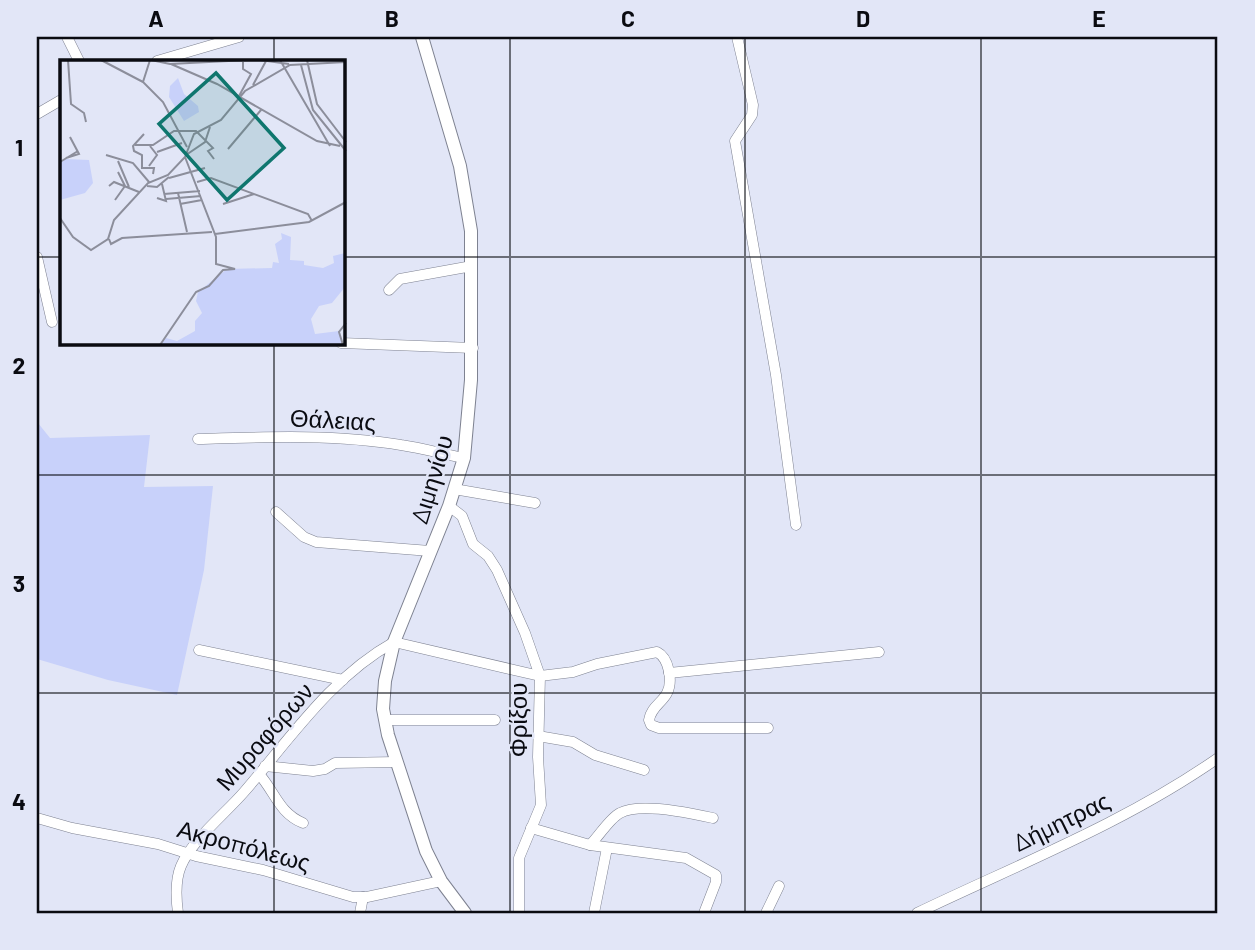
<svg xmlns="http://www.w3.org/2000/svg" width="1255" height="950" font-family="Barlow,sans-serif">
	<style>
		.green { fill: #c8d1fa }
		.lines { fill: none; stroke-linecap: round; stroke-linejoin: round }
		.street-casing { stroke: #7e8291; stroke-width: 11 }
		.secondary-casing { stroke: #7e8291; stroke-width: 14 }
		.street { stroke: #fff; stroke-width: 10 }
		.secondary { stroke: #fff; stroke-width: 12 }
		.grid { fill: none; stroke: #0a0b11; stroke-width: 2; stroke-opacity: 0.55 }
		.labels { text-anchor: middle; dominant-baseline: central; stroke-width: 5; stroke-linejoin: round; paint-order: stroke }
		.street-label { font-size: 24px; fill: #0a0b11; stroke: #e2e6f7 }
		.inset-road { fill: none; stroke: #8c8e9b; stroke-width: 2 }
		.view { fill: #0f766e; fill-opacity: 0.15; stroke: #0f766e; stroke-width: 3.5 }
		.inset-edge { fill: none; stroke: #0a0b11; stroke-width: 3.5 }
		.neatline { fill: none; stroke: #0a0b11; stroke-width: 2.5 }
		.grid-label { font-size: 23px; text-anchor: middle; font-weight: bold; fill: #0a0b11 }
	</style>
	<rect width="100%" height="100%" fill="#e2e6f7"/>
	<!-- green -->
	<path class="green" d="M38,423L50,438L150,435L144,487L213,486L204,570L177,695L108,680L37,659Z"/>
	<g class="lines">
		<!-- street casing -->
		<g class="street-casing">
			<g id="street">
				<path d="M67,37L79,61"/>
				<path d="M737,37L753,105L752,115L735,141L776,375L796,525"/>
				<path d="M157,61L239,37"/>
				<path d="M37,114L61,100"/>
				<path d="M37,257L52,322"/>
				<path d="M389,290L400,279L472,266"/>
				<path d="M341,343L473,348"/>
				<path d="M198,439C264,437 336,434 401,445C422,448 443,454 464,458"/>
				<path d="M454,489L535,503"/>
				<path d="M449,506L462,516L473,544L488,556L497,570L525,633L540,676L538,757L541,805L519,858V913"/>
				<path d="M276,512L304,537L316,542L430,551"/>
				<path d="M199,650L343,680"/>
				<path d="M669,673L879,652"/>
				<path d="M385,720H495"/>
				<path d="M538,736L573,742L595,755L644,770"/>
				<path d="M265,766L313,771L325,769L335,763L397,762"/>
				<path d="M259,774C275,792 279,813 303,823"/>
				<path d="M37,818L72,828L158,844L196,856L263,870L353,897H367L441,881"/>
				<path d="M531,828L590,845L686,858L716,875V882L704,913"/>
				<path d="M590,845C599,836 610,818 620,813C640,802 691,813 713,818"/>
				<path d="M178,913C176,898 175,880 181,866C192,840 225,814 244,792C290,739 331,677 394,642L540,676L573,672L597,664L657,652C669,658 673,681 667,693C662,703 651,707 649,720L651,725L659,728H768"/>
				<path d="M360,913L363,897"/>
				<path d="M594,913L607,848"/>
				<path d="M766,913L779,886"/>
				<path d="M917,913C1019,864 1125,823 1218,758"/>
			</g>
		</g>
		<!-- secondary casing -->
		<g class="secondary-casing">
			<path id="secondary" d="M422,37L460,166L471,231V380L464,458L449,506L394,642L385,681L383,709L388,735L426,851L441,881L465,913"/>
		</g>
		<!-- street -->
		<use href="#street" class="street"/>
		<!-- secondary -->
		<use href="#secondary" class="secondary"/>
	</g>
	<!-- grid -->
	<path class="grid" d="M274,37V61M510,37V913M745,37V913M981,37V913M37,257H61M343,257H1218M274,343V913M37,475H1218M37,693H1218"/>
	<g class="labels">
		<!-- street labels -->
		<g class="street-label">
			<text transform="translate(333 419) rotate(3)">Θάλειας</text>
			<text transform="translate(431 479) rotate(-73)">Διμηνίου</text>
			<text transform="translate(517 720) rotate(-90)">Φρίξου</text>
			<text transform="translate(264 736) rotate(-49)">Μυροφόρων</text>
			<text transform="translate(1061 821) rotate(-26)">Δήμητρας</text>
			<text transform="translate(244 845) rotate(15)">Ακροπόλεως</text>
		</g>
	</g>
	<!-- overview -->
	<g transform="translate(60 60)">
		<rect width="285" height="285" fill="#e2e6f7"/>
		<path d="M118,18L124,34L138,46L139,52L124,61L109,37L110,26ZM6,99L29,100L33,123L25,133L0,140V103ZM221,173L231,177L230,200L244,201V205L263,208L274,203L273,196L285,193V227L272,243L259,246L251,259L255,274L279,271L283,285H101L106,278L117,281L135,271V261L142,253L136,241L138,232L167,209L212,208L213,202L219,203L215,184L222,179Z" fill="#c8d1fa"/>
		<path class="inset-road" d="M8,0L11,44L24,53L26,62M41,0L83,22M90,0L83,22L103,42L127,87M91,0L110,4L188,0M200,0L229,4M220,0L270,86M247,0L257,44L286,82M111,4L157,24L257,81L280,86M241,5L253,50L286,91M193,25L206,1M179,36L191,14L183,9V2M84,74L73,86L74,91L82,95V108H94L93,114M75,85H93L114,71H136L153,88L148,91L154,99M168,89L201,50M97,92L122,83M46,95L73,103L89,122M126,95L145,82L150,67M6,98L19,94L10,77M58,101L69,127M0,102L18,91M89,106L97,95L90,86M109,118L145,108M137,122L151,118L248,154L252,161M49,126L54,122L79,132M87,126L97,127L109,117M118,133L127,172M104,134L140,131M97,138L106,141L102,124M106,139L141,136M55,140L65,126L58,112M120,144L142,140M163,144L194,134M0,158L13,177L31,190L48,179L54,160L88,123L108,115L125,97L134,74L161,60L185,31L230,5L286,2M155,174L249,162L286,142M49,179L51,184L62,178L152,172M100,285L136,232L149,226L163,210L175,209L156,204V177L125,97M283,285L279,272L286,263"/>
		<path class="view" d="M156,13L224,88L167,140L99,64Z"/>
		<rect width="285" height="285" class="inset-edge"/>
	</g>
	<!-- border -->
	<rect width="1255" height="950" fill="none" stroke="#e2e6f7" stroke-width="77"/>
	<rect x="38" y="38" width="1178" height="874" class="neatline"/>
	<g class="grid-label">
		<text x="156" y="27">A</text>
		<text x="392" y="27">B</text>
		<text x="628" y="27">C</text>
		<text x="863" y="27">D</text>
		<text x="1099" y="27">E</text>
		<text x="19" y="156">1</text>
		<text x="19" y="374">2</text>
		<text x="19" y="592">3</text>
		<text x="19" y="810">4</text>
	</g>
</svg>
